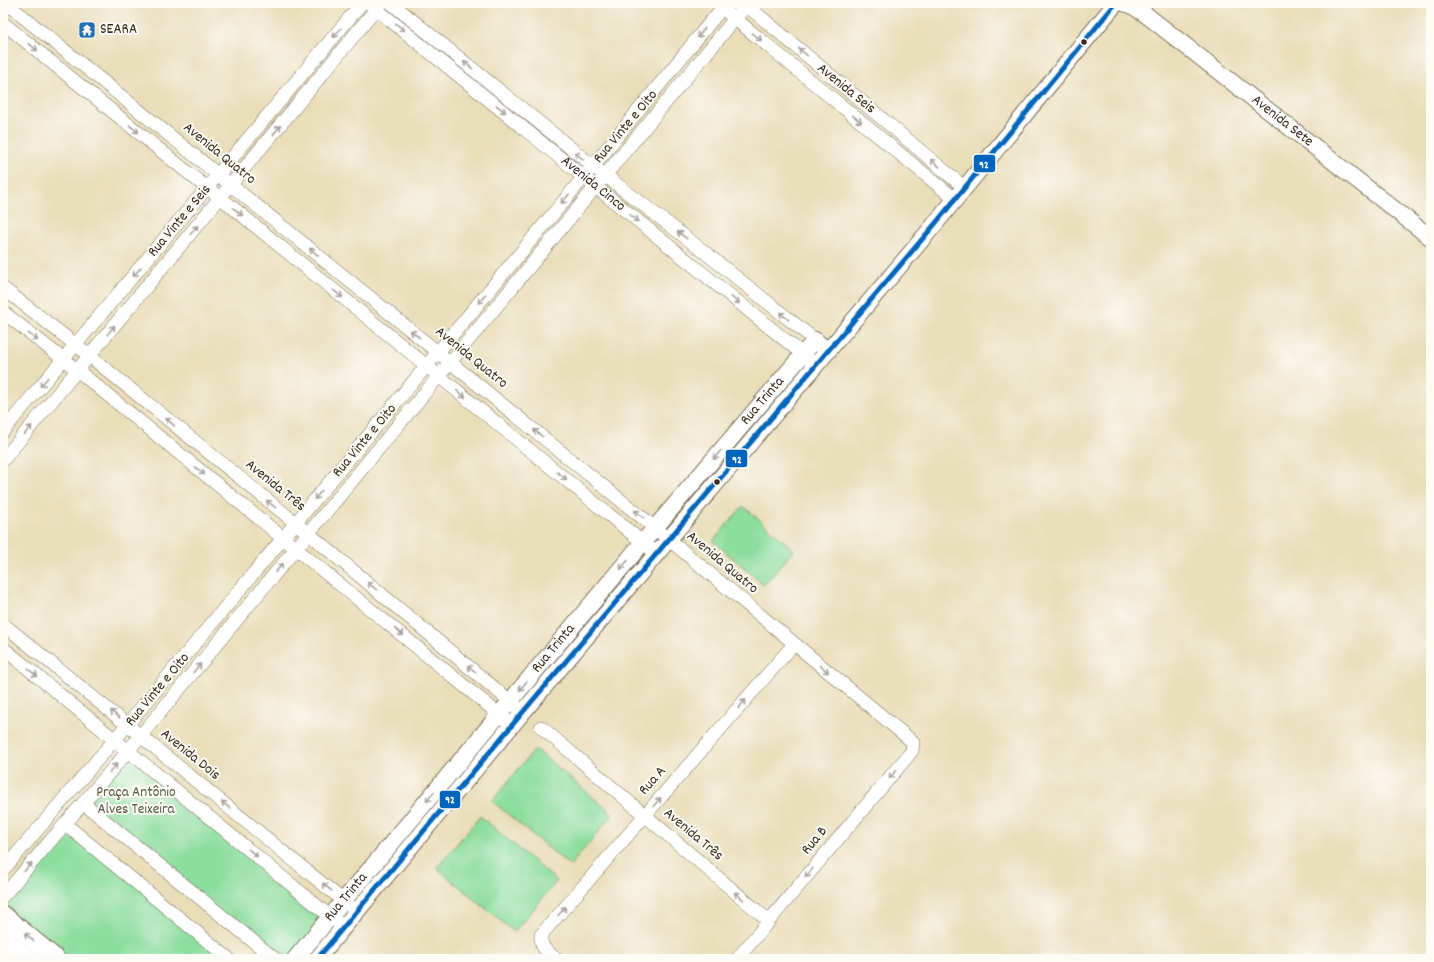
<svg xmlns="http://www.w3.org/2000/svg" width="1434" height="962" font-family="Dekko,sans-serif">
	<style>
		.green { fill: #8cdd9e; stroke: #64845e }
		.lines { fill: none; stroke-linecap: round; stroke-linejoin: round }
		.minor-casing { stroke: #786955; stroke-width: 14 }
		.tertiary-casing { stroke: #786955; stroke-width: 18 }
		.secondary-casing { stroke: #786955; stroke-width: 20 }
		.minor { stroke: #fff; stroke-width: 13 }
		.tertiary { stroke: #fff; stroke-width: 16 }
		.secondary { stroke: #fff; stroke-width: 18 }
		.bus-1-casing { stroke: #fdfcf7; stroke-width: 8 }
		.bus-1 { stroke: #0065bd; stroke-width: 5 }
		.oneway { stroke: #a79f9a }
		.bus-dot { fill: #3b2a1e; stroke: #fdfcf7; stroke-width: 1.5 }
		.labels { text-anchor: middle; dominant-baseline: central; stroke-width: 4; stroke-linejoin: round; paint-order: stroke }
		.poi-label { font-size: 15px; fill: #3b2a1e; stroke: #fdfcf7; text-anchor: start }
		.street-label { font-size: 15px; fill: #3b2a1e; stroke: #fdfcf7 }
		.park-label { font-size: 15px; fill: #536044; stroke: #fdfcf7 }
		.line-badge { stroke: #fdfcf7; stroke-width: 1.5 }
		.badge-label { font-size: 11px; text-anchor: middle; font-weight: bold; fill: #fff }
	</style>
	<rect width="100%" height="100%" fill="#fdfcf7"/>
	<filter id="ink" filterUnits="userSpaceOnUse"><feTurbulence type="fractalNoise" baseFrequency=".025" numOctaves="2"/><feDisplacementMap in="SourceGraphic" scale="8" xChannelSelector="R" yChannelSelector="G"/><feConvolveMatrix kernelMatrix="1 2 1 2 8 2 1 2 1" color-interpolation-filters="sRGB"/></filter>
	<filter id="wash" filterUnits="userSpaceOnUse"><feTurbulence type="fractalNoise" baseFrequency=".012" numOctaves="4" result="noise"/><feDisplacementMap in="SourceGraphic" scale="16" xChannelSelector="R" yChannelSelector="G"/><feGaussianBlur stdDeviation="0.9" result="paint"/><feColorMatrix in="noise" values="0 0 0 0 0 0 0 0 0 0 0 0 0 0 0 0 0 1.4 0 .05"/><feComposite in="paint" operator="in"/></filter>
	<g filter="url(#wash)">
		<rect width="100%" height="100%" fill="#e9deba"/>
		<!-- green -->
		<g class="green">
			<path d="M743,506L794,550L764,585L713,541Z"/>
			<path d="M535,749L613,814L570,866L492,801Z"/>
			<path d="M128,751L331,917L295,959H275L83,803Z"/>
			<path d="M480,816L557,881L514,932L437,868Z"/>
			<path d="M64,824L229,959H56L3,915V896Z"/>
		</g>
	</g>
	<g filter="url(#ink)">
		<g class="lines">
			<!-- minor casing -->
			<g class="minor-casing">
				<g id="minor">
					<path d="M6,3L655,528L913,742L912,751L737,959"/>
					<path id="s1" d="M369,3L816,365"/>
					<path d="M391,3L593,166L693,243L815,340"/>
					<path d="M744,3L965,188"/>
					<path d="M728,13L955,199"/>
					<path d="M3,23L207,188L221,198L657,554"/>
					<path d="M3,288L76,345L308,533L517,707"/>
					<path d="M3,312L77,370L506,720"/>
					<path d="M3,431L362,3"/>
					<path d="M3,460L381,3"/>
					<path d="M3,624L351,907"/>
					<path d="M3,648L344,928"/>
					<path d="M541,727L769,921"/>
					<path d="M83,803L275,959"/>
					<path d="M65,824L229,959"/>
					<path d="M3,870L128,724L593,166L726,3"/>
					<path d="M3,896L128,751L748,3"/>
					<path d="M556,959C547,951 540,948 541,935L794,644"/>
				</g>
			</g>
			<!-- tertiary casing -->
			<g class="tertiary-casing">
				<g id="tertiary">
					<path id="s2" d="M1123,3L1131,5L1145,14L1431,238"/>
					<path id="s3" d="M295,959L643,542L815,340L828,351"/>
					<path d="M317,959L523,712L935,224L1116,3"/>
				</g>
			</g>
			<!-- secondary casing -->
			<g class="secondary-casing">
				<g id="secondary">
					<path d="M3,915L56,959"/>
					<path d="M3,938L28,959"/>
				</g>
			</g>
			<!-- minor -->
			<use href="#minor" class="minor"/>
			<!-- tertiary -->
			<use href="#tertiary" class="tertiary"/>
			<!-- secondary -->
			<use href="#secondary" class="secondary"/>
			<!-- bus-1 casing -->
			<g class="bus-1-casing">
				<path id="bus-1" d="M317,959L523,712L935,224L1116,3"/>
			</g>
			<!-- bus-1 -->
			<use href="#bus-1" class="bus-1"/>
		</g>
		<!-- one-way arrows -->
		<defs><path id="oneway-shaft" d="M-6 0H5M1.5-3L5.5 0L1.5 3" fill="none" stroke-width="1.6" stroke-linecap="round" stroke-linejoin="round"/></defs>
		<g class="oneway">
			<use href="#oneway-shaft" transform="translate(400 27) rotate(39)"/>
			<use href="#oneway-shaft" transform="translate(337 33) rotate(130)"/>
			<use href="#oneway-shaft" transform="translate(701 33) rotate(129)"/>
			<use href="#oneway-shaft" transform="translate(757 37) rotate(39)"/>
			<use href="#oneway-shaft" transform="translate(33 47) rotate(39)"/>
			<use href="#oneway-shaft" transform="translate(803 52) rotate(-140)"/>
			<use href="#oneway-shaft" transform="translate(468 65) rotate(-141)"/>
			<use href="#oneway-shaft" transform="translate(501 109) rotate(39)"/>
			<use href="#oneway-shaft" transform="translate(857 119) rotate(39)"/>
			<use href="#oneway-shaft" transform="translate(134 129) rotate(39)"/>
			<use href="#oneway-shaft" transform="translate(277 130) rotate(-51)"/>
			<use href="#oneway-shaft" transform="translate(579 156) rotate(-141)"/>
			<use href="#oneway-shaft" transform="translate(935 163) rotate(-140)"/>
			<use href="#oneway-shaft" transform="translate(565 199) rotate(130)"/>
			<use href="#oneway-shaft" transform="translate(238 212) rotate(39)"/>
			<use href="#oneway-shaft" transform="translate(634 218) rotate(39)"/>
			<use href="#oneway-shaft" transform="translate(194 230) rotate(-50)"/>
			<use href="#oneway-shaft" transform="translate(682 235) rotate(-143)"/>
			<use href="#oneway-shaft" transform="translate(314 252) rotate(-141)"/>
			<use href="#oneway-shaft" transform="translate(137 272) rotate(130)"/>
			<use href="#oneway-shaft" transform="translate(338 294) rotate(39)"/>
			<use href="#oneway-shaft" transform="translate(482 299) rotate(130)"/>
			<use href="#oneway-shaft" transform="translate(735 300) rotate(39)"/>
			<use href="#oneway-shaft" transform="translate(784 316) rotate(-141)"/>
			<use href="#oneway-shaft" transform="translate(111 330) rotate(-50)"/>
			<use href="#oneway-shaft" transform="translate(415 334) rotate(-141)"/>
			<use href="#oneway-shaft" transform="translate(33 337) rotate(39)"/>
			<use href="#oneway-shaft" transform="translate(44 382) rotate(130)"/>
			<use href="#oneway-shaft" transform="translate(461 394) rotate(39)"/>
			<use href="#oneway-shaft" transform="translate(170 422) rotate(-141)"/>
			<use href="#oneway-shaft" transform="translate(28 430) rotate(-51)"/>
			<use href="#oneway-shaft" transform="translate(538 433) rotate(-141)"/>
			<use href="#oneway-shaft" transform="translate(717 455) rotate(130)"/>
			<use href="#oneway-shaft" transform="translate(200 471) rotate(39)"/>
			<use href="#oneway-shaft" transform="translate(562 476) rotate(39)"/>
			<use href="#oneway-shaft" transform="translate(318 495) rotate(130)"/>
			<use href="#oneway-shaft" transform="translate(271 504) rotate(-141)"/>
			<use href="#oneway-shaft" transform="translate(639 514) rotate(-141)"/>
			<use href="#oneway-shaft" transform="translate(624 565) rotate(130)"/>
			<use href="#oneway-shaft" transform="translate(279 568) rotate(-50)"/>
			<use href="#oneway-shaft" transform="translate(372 586) rotate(-140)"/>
			<use href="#oneway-shaft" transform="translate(399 632) rotate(39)"/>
			<use href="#oneway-shaft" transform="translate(197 668) rotate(-50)"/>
			<use href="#oneway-shaft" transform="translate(472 669) rotate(-140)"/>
			<use href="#oneway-shaft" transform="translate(824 669) rotate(40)"/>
			<use href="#oneway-shaft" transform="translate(33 673) rotate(39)"/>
			<use href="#oneway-shaft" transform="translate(523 686) rotate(130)"/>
			<use href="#oneway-shaft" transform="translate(742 704) rotate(-49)"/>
			<use href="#oneway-shaft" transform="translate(115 714) rotate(-141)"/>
			<use href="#oneway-shaft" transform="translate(113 768) rotate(-48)"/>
			<use href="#oneway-shaft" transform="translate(893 774) rotate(130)"/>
			<use href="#oneway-shaft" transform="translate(430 797) rotate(130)"/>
			<use href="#oneway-shaft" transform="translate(657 802) rotate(-49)"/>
			<use href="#oneway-shaft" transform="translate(226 805) rotate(-141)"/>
			<use href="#oneway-shaft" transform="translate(253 853) rotate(39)"/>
			<use href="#oneway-shaft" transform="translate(28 867) rotate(-49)"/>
			<use href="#oneway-shaft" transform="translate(809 873) rotate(130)"/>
			<use href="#oneway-shaft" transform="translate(327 887) rotate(-141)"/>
			<use href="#oneway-shaft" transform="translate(739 896) rotate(-140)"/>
			<use href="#oneway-shaft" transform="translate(562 911) rotate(-49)"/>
			<use href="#oneway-shaft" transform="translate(29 937) rotate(-140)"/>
		</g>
	</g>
	<!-- icons -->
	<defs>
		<g id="temple-square" transform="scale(0.9)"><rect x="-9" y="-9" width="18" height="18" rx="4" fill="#1f6fb2" stroke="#fdfcf7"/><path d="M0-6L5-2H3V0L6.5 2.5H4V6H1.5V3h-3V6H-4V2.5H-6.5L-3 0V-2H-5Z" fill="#fff"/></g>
	</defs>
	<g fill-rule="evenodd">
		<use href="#temple-square" x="87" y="30"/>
	</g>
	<!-- markers -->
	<g class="bus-dot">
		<circle cx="1084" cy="42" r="3.5"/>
		<circle cx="717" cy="482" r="3.5"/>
	</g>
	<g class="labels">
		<!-- poi labels -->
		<g class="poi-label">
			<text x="100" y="30">SEARA</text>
		</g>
		<!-- street labels -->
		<g class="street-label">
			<text transform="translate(846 89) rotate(39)">Avenida Seis</text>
			<text stroke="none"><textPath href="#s2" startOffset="199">Avenida Sete</textPath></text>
			<text transform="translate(626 127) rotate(-50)">Rua Vinte e Oito</text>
			<text transform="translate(219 154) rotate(39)">Avenida Quatro</text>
			<text stroke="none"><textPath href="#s1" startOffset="288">Avenida Cinco</textPath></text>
			<text transform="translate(180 221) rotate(-50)">Rua Vinte e Seis</text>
			<text transform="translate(471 358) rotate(39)">Avenida Quatro</text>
			<text stroke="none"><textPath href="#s3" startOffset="728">Rua Trinta</textPath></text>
			<text transform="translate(365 441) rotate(-50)">Rua Vinte e Oito</text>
			<text transform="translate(275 486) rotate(39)">Avenida Três</text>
			<text transform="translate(722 563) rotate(40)">Avenida Quatro</text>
			<text stroke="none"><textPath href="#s3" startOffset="404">Rua Trinta</textPath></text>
			<text transform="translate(158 690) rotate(-50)">Rua Vinte e Oito</text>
			<text transform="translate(190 755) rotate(39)">Avenida Dois</text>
			<text transform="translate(653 781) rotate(-49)">Rua A</text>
			<text transform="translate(693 835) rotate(40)">Avenida Três</text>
			<text transform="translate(815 841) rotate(-50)">Rua B</text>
			<text stroke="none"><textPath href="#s3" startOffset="80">Rua Trinta</textPath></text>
		</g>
		<!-- park labels -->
		<g class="park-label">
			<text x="136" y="793">Praça Antônio<tspan x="136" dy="17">Alves Teixeira</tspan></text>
		</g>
	</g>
	<g class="line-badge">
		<rect x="973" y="154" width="23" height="19" rx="4" fill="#0065bd"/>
		<rect x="725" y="449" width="23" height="19" rx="4" fill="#0065bd"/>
		<rect x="439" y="790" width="22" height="19" rx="4" fill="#0065bd"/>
	</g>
	<g class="badge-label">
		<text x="984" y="168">92</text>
		<text x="737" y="463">92</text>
		<text x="450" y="803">92</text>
	</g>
	<!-- margin -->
	<rect width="1434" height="962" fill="none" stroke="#fdfcf7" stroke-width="16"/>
</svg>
